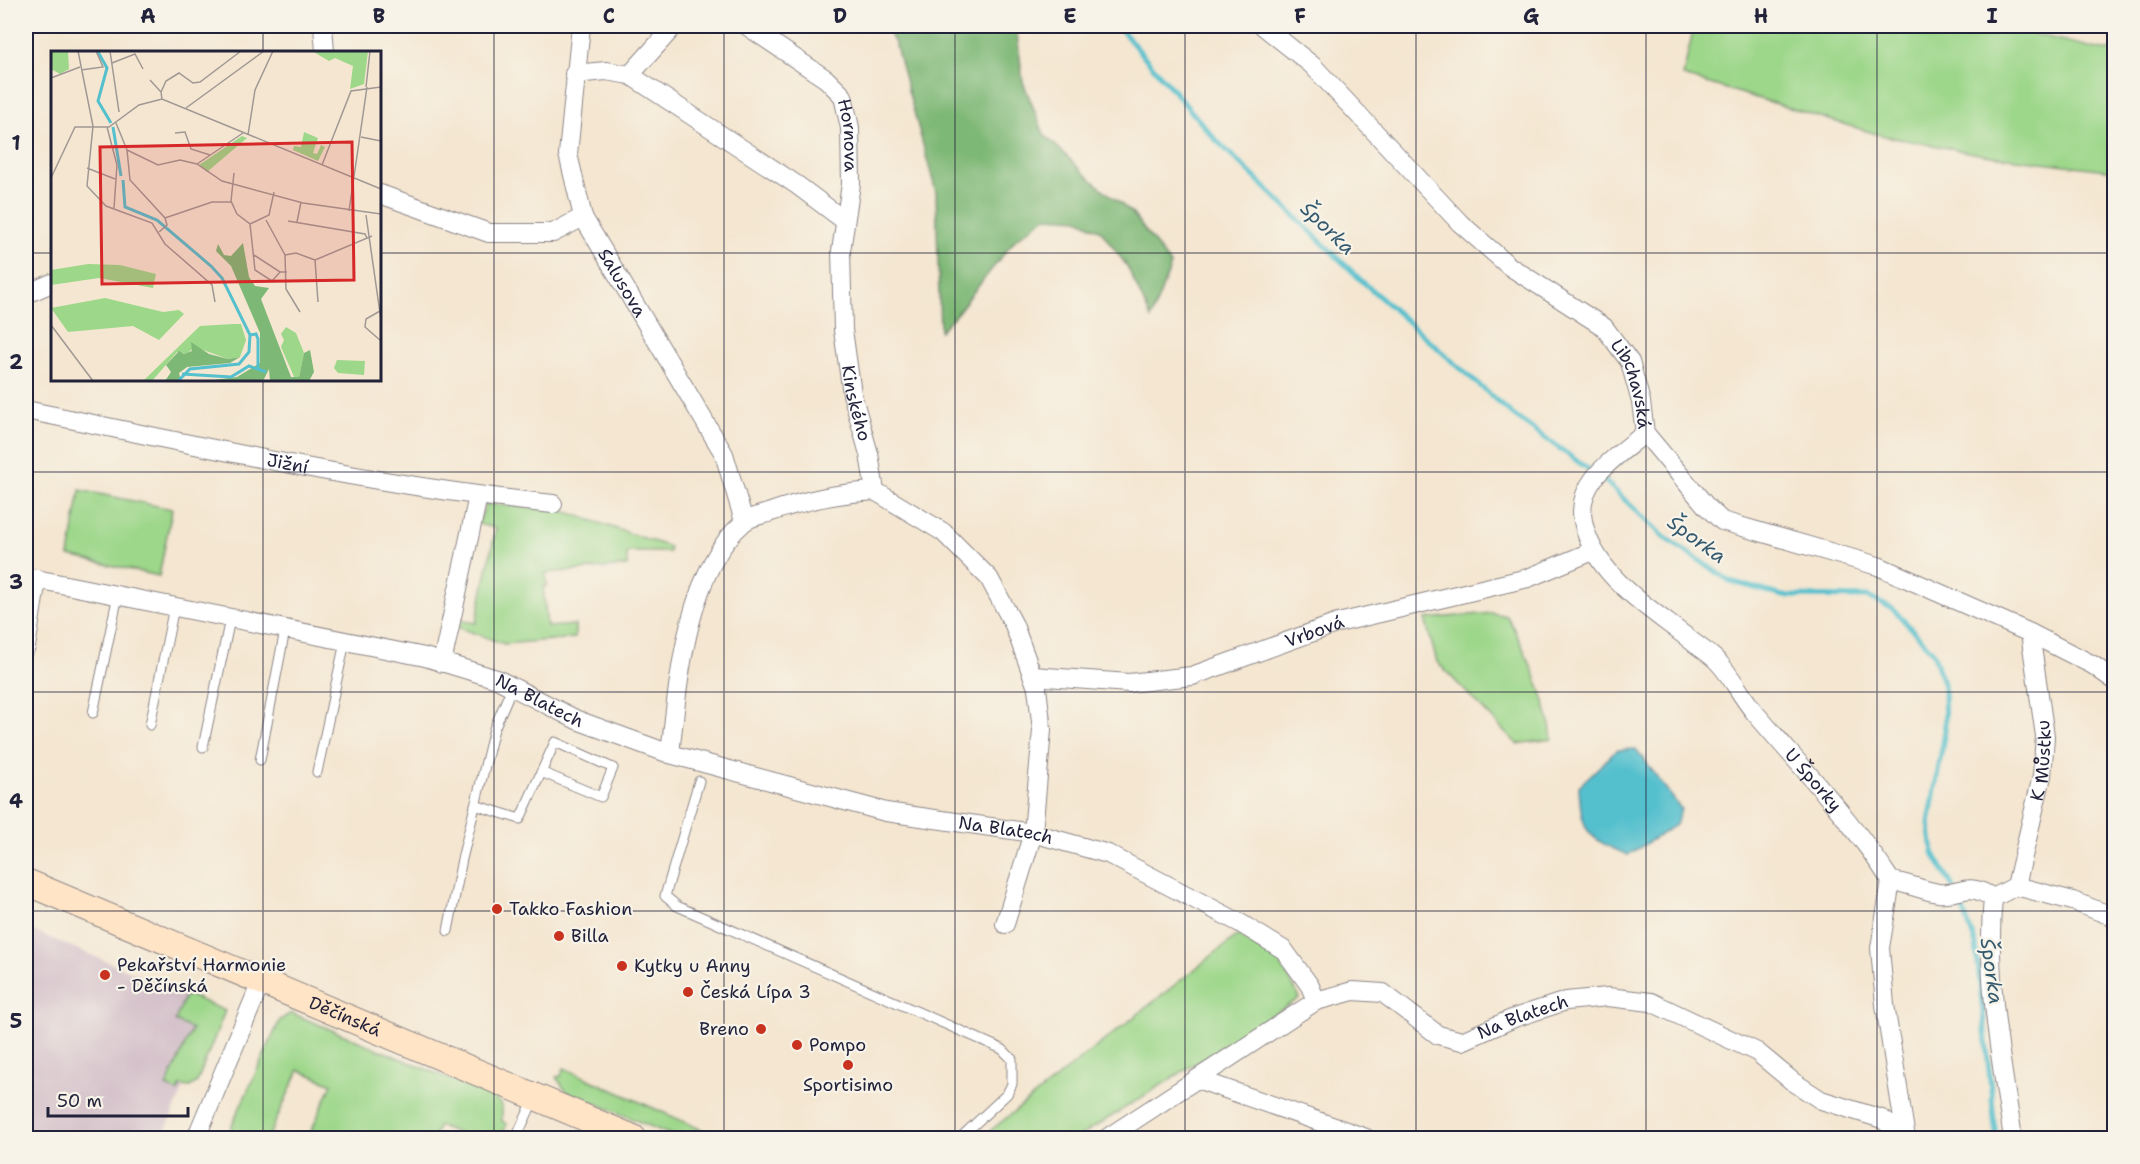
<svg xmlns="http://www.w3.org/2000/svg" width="2140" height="1164" font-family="'Shantell Sans',sans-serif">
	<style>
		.industrial { fill: #d2bdc8 }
		.green { fill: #9dd78a; stroke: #607c62; stroke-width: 1.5 }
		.forest { fill: #7eb876; stroke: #506d58; stroke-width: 1.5 }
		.water { fill: #54c0cd; stroke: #3b7184; stroke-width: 1.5 }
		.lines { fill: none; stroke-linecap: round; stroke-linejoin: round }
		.stream { stroke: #54c0cd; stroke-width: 5 }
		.service-casing { stroke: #8b8486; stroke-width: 11 }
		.minor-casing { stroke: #8b8486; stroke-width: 20 }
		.secondary-casing { stroke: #8b8486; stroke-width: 28 }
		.service { stroke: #fff; stroke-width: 9 }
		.minor { stroke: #fff; stroke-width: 18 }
		.secondary { stroke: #ffe4c6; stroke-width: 26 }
		.grid { fill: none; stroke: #22223b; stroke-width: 1.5; stroke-opacity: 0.55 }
		.poi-dot { fill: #c8321e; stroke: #f7f3e8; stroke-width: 2 }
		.labels { text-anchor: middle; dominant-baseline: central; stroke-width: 4.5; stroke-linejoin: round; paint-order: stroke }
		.street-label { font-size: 18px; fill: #22223b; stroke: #f7f3e8 }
		.poi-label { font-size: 18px; fill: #22223b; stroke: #f7f3e8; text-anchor: start }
		.water-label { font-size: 20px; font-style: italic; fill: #34596e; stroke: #f7f3e8 }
		.inset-river { fill: none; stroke: #54c0cd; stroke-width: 3 }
		.inset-road { fill: none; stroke: #a09894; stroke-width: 1.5 }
		.view { fill: #d62828; fill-opacity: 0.15; stroke: #d62828; stroke-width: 3 }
		.inset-edge { fill: none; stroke: #22223b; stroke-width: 3 }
		.neatline { fill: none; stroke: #22223b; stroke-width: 2 }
		.grid-label { font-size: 20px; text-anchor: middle; font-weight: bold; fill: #22223b }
	</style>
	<rect width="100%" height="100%" fill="#f7f3e8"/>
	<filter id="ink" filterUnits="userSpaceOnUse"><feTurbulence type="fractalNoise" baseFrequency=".0167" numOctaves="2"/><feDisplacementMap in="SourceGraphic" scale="12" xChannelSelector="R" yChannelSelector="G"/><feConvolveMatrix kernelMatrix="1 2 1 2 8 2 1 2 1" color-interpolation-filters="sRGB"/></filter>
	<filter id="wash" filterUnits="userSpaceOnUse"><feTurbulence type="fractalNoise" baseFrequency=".008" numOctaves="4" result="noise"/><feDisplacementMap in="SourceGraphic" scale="24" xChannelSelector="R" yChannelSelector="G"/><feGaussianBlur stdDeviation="1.35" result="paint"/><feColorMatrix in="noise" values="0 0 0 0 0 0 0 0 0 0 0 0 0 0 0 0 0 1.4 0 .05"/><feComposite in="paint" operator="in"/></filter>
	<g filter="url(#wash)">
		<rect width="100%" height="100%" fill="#f4e6d0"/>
		<!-- industrial -->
		<path class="industrial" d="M26,928L219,1008L162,1138H26Z"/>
		<!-- green -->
		<g class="green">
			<path d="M1694,26H2000L2102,50H2114V171L1984,155L1880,135L1683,76Z"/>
			<path d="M80,490L172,509L159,576L69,556Z"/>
			<path d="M486,504L561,510L670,547L669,552H627V566L546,573L547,586L543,587L547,627L575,625V638L504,644L457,627L459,620L476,623L496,528L478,524Z"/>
			<path d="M1492,613L1507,616C1526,651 1548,700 1552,739L1517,744L1437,662L1425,619Z"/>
			<path d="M1238,935L1280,963L1300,998L1077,1138H981Z"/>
			<path d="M185,996H191L225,1011L197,1082L190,1087L180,1086L178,1092L166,1087L192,1029L175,1021Z"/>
			<path d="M291,1013L493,1097L502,1105V1121L507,1124L501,1137L471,1138L439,1126L433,1138H308L332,1084L299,1070L268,1138L235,1136L231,1132L232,1125L280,1020Z"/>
			<path d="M564,1068L709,1133L707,1138H678L566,1091L556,1077L561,1076Z"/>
		</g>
		<!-- forest -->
		<path class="forest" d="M884,26H1016L1023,82L1044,134L1087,176L1132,213L1171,265L1151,318L1127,266L1101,231L1078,219L1046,217L1015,240L957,313L940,331L936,192L895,43Z"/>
		<!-- water -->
		<path class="water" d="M1636,749L1681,809L1676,825L1628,855C1586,838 1581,831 1579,786L1617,750Z"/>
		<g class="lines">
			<!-- stream -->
			<g class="stream">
				<path d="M1118,26L1215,139L1364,283L1513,415L1605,481L1664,537L1730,581L1783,596L1868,597L1893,609L1933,652L1944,686L1945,731L1929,823L1933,852L1953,887"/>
				<path d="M1958,896L1976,945L1996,1138"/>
			</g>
		</g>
	</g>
	<g filter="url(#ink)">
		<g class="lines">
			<!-- service casing -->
			<g class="service-casing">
				<g id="service">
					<path d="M93,713L118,595"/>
					<path d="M150,725L174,607"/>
					<path d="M203,747L230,619"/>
					<path d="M260,760L285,630"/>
					<path d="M317,772L345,642"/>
					<path d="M699,781L665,896L677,906L1002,1049L1012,1059V1084L1007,1094L960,1138"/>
					<path d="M475,805L520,819L555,742L613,768L601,797L541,772"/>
					<path d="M448,931L462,859L494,729L512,687"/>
					<path d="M516,1138L534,1099"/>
				</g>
			</g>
			<!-- minor casing -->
			<g class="minor-casing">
				<g id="minor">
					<path d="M323,26L325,52"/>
					<path id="s1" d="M581,26L568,154L583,217L724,454L744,521"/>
					<path id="s2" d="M747,26L826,79L843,96L850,128L851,184L841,251L843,330L852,394L869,454L875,491L943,532L989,578L1014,625L1037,688L1042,730L1033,833L1005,924"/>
					<path id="s3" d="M1263,26L1312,65L1460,223L1509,266L1604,327L1630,362L1641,402L1645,433L1706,506L1722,521L1878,566L2030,633L2093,665L2114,680"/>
					<path d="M574,74L606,71L630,75L797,185L845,221"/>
					<path d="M630,75L674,26"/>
					<path d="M380,194L489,233H553L583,217"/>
					<path d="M26,294L52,283"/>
					<path id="s4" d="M26,410C201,446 375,486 553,504"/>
					<path id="s5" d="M1645,433C1618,456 1575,480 1583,521C1594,577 1652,609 1694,643C1702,649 1712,655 1719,663C1733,678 1742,698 1756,714C1803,769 1852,820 1891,881L1880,948L1885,1005L1906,1138"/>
					<path id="s6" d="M26,577L425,657L497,679L577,720L670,754L886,812L1033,833L1108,854L1240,923L1284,950L1310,986L1316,1001L1353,991L1383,993L1438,1035L1462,1041L1514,1018L1566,1001L1608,997L1651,1002L1757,1052L1792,1081L1821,1100L1882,1119L1905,1136"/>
					<path d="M26,647L37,579"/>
					<path d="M442,663L478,496"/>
					<path id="s7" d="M1033,676L1129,683L1192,676L1338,623L1528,578L1593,551"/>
					<path d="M670,754C678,683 687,571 743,523C749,517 761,515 768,513C804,500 837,493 875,491"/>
					<path d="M1891,881C1907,883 1922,890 1938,893C1961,896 1966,880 1993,898"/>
					<path d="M2016,886L2073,901L2114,917"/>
					<path d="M1197,1079L1366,1138"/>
					<path d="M196,1138L262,980"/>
					<path d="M1107,1138L1316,1001"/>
					<path id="s8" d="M2013,1138C2001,1059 1985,978 1993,898L2016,886L2042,776L2045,736L2030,633"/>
				</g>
			</g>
			<!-- secondary casing -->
			<g class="secondary-casing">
				<g id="secondary">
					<path id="s9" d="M26,882L633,1138"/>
				</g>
			</g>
			<!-- service -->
			<use href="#service" class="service"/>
			<!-- minor -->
			<use href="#minor" class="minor"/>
			<!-- secondary -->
			<use href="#secondary" class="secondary"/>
		</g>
	</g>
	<!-- grid -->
	<path class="grid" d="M263,26V52M494,26V1138M724,26V1138M955,26V1138M1185,26V1138M1416,26V1138M1646,26V1138M1877,26V1138M26,253H52M380,253H2114M263,380V1138M26,472H2114M26,692H2114M26,911H2114"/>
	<!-- markers -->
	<g class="poi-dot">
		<circle cx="497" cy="909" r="6"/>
		<circle cx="559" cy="936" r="6"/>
		<circle cx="622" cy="966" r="6"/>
		<circle cx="105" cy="975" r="6"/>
		<circle cx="688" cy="992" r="6"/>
		<circle cx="761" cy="1029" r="6"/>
		<circle cx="797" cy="1045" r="6"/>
		<circle cx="848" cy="1065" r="6"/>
	</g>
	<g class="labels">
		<!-- street labels -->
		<g class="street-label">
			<text stroke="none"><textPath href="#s2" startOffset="159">Hornova</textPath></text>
			<text stroke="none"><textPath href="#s1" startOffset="270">Salusova</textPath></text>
			<text stroke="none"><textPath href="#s3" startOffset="522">Libchavská</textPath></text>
			<text stroke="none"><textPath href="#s2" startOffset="429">Kinského</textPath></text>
			<text stroke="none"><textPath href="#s4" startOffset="267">Jižní</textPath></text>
			<text stroke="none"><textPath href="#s7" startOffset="290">Vrbová</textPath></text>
			<text stroke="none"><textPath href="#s6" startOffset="530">Na Blatech</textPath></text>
			<text stroke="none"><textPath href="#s8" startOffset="396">K Můstku</textPath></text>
			<text stroke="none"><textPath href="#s5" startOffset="465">U Šporky</textPath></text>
			<text stroke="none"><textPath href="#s6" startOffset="1016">Na Blatech</textPath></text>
			<text stroke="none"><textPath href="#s9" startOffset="346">Děčínská</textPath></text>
			<text stroke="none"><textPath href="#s6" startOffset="1610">Na Blatech</textPath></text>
		</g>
		<!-- poi labels -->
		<g class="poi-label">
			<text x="509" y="909">Takko Fashion</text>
			<text x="571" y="936">Billa</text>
			<text x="117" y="965">Pekařství Harmonie<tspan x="117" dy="21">- Děčínská</tspan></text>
			<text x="634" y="966">Kytky u Anny</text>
			<text x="700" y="992">Česká Lípa 3</text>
			<text x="749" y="1029" text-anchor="end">Breno</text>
			<text x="809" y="1045">Pompo</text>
			<text x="848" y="1085" text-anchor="middle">Sportisimo</text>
		</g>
		<!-- water labels -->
		<g class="water-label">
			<text transform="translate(1328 228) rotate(44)">Šporka</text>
			<text transform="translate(1697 539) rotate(36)">Šporka</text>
			<text transform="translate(1992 971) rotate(82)">Šporka</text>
		</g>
	</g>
	<!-- overview -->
	<g transform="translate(51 51)">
		<rect width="330" height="330" fill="#f4e6d0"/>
		<path d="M0,0H17L18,18L9,23L0,18ZM261,0H317L313,33L299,38L302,15L284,7L278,10ZM253,81L267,87L262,102L266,103L270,94L274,96L267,110L242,99L243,95L250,96ZM191,85L196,87L156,121L148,114ZM37,213L69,214L105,223L102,237L48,227L0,234V219ZM54,247L112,261L128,259L133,263L108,289L82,275L17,281L0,257ZM182,273H190L195,289L189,306L177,308L141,295L142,298L135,303L126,301L101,330H92L149,275ZM235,276L245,282L253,302L248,326L244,328L230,296L233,289L230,283ZM286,309L314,310L313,324L287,322L283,317Z" fill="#9dd78a"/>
		<path d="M192,192L198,226L204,235L218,237L210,248L240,326H248L253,302L259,299L263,321L258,330H219L218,318L212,330H155L186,326L209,312V282L180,215L165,200L167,193L173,204L180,205ZM140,291L158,303L177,308L189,306L179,312L136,316L128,322L130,330H114L120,321L115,314L128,300L133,303L141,300Z" fill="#7eb876"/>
		<path class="inset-river" d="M47,1L56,17L47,50L60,72M62,76L70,125M72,129L74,156L106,169L160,215L171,227L199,284L198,301L188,313L139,318L127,330M199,284L205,283L207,288V317M131,323L180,326L198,315L215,321"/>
		<path class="inset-road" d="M27,0L42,75L36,135L55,155L101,172L114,193L161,234L164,251M59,0L68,61M61,12L84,3L92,18M30,19L52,16L45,0M0,27L29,16M99,29L110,41L111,48M315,36L319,0M110,41L115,30L128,22L142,32L149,31L190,0M135,57L213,0M65,72L76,99L79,129L114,167L116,174L108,181M56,76L66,114L63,157M124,82L134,81L140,98L159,104M197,84L204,39L222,0M310,86L330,90M76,99L107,114L129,109L146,113L171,130L252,152L330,163M146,113L192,82M271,114L300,40L330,36M36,117L64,128M183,122L180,150L186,163L199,173L204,219L221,230L229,221M0,127L24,76H58L88,54L111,48L330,138M298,160L316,36M315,164L330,269M114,167L161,151H180M215,169L234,204L235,238L249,261M237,170L314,183L316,187M246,171L250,151M199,173L218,164L223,141M203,204L229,221H236M234,204L245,202L264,209M267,251L264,209L321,185M329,260L315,268L314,276L330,290M0,274L42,330"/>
		<path class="view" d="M301,91L303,229L51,233L49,96Z"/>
		<rect width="330" height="330" class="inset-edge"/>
	</g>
	<!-- margin -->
	<rect width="2140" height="1164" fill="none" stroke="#f7f3e8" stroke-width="66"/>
	<!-- scale -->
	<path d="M48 1107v9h140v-9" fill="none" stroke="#22223b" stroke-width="3"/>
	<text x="57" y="1107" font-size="18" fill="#22223b" stroke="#f7f3e8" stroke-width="4.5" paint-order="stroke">50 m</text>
	<rect x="33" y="33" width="2074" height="1098" class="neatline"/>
	<g class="grid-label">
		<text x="148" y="23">A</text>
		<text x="379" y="23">B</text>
		<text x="609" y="23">C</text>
		<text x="840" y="23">D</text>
		<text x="1070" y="23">E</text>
		<text x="1300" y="23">F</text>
		<text x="1531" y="23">G</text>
		<text x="1761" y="23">H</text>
		<text x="1992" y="23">I</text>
		<text x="16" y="150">1</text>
		<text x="16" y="369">2</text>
		<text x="16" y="589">3</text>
		<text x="16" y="808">4</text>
		<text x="16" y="1028">5</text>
	</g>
</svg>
